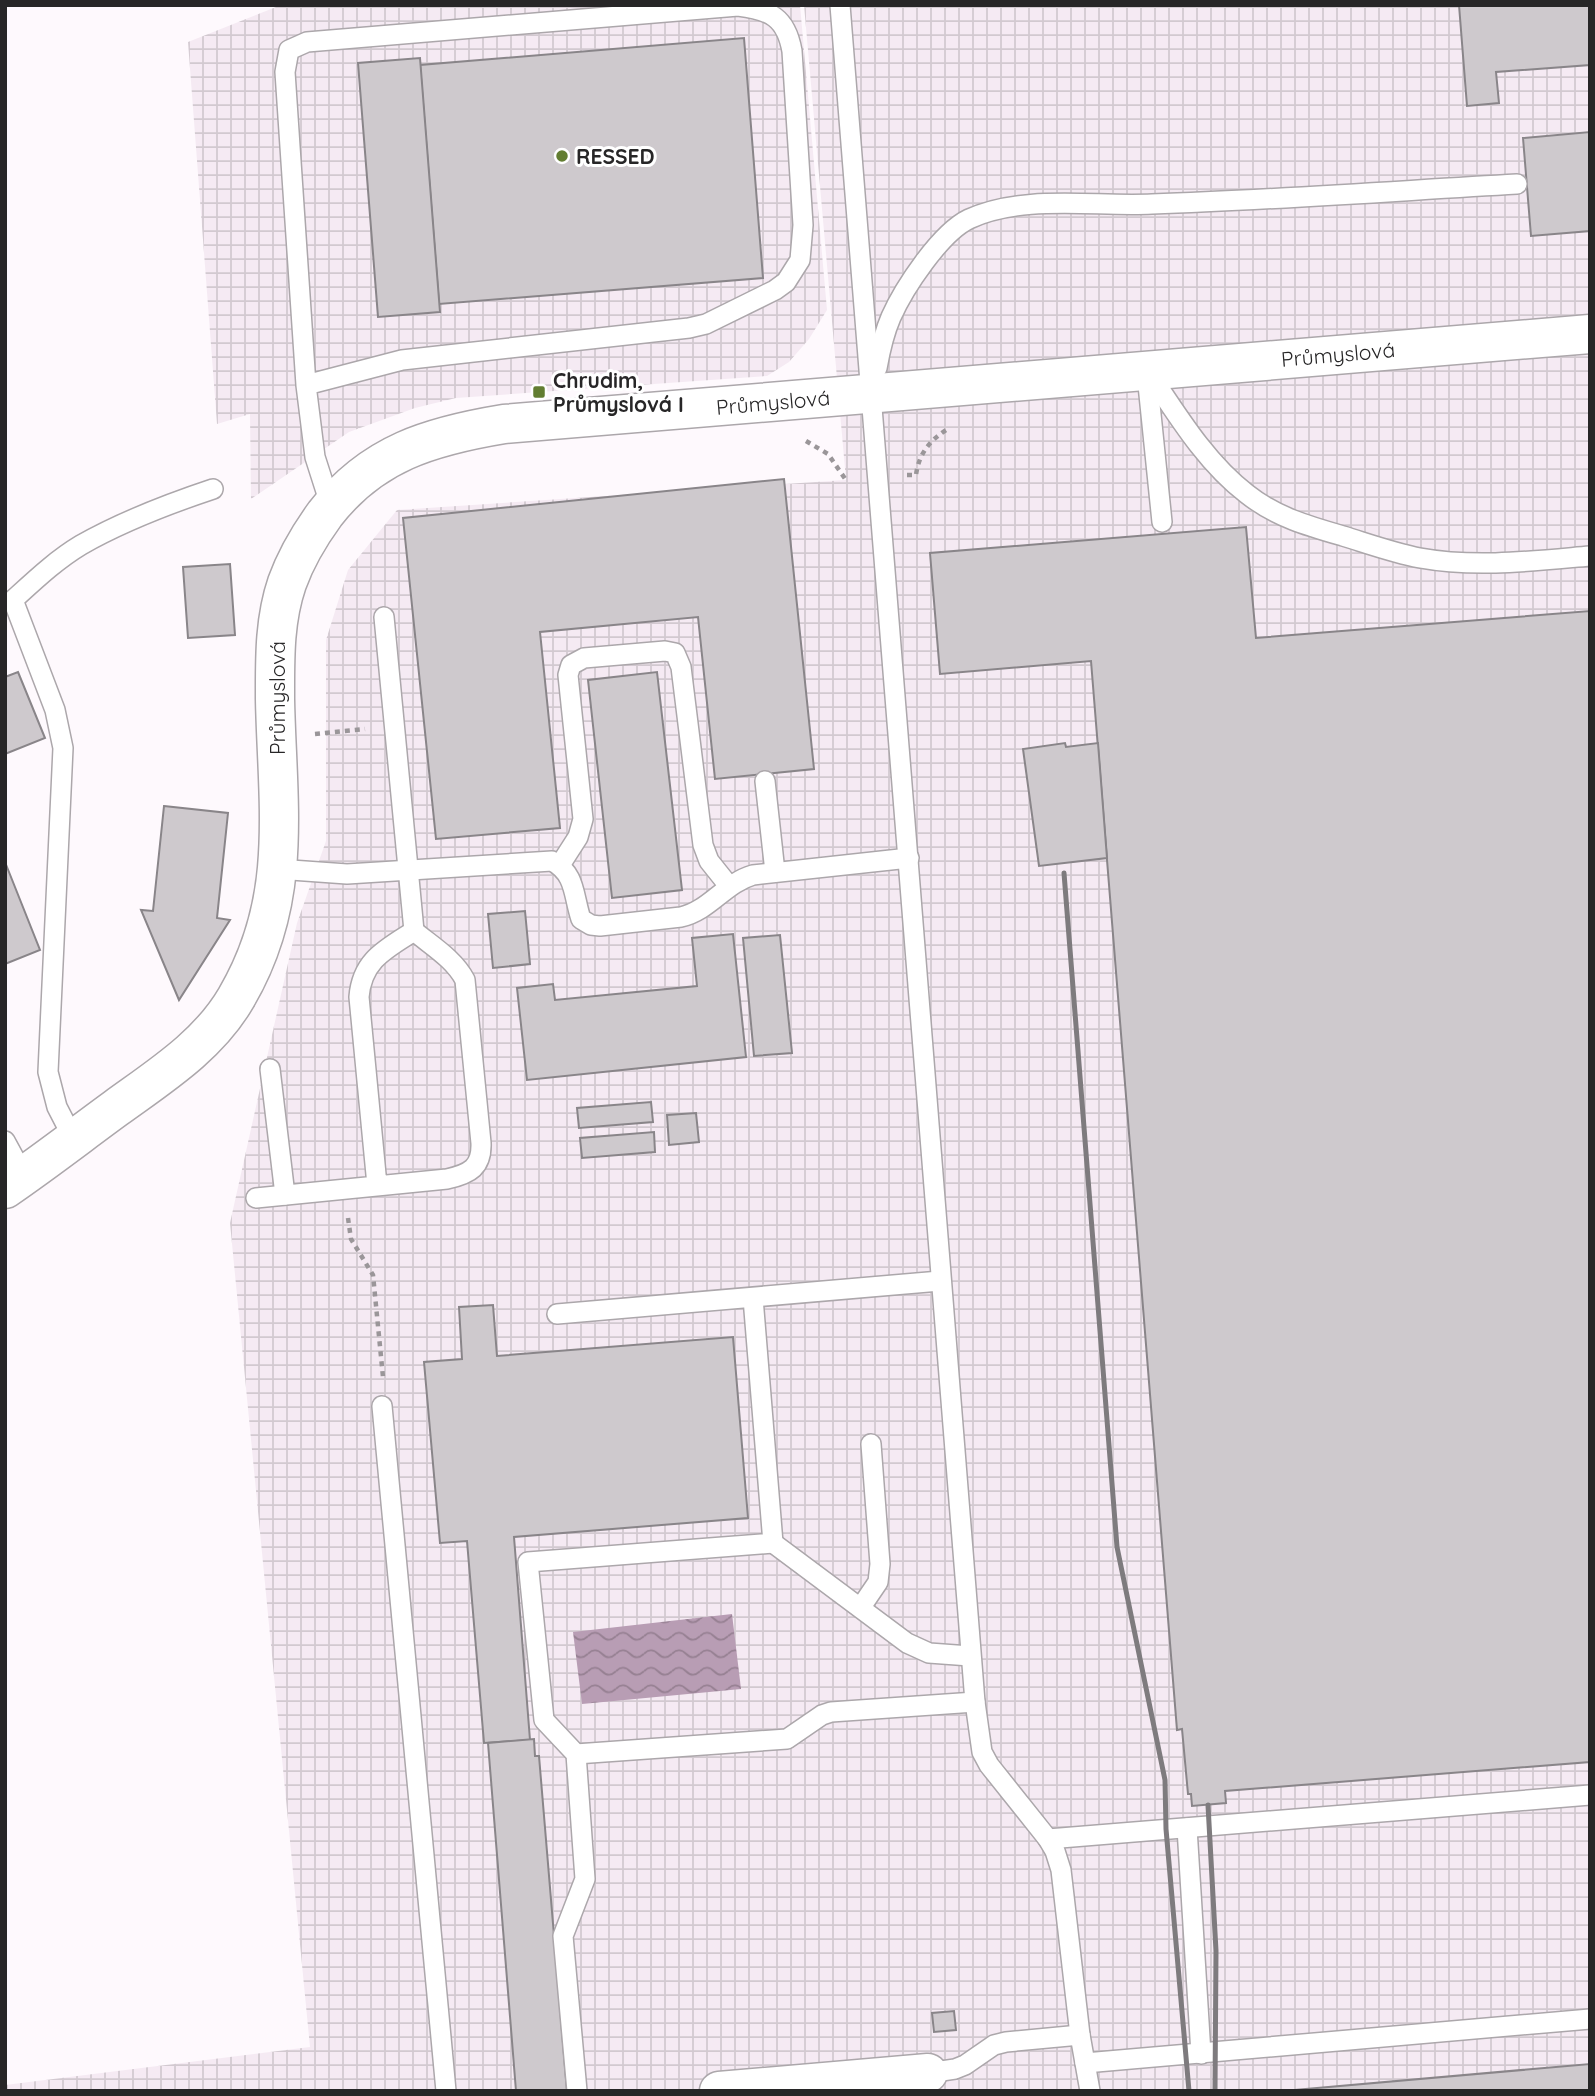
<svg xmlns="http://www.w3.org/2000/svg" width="1595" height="2096" font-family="Quicksand,sans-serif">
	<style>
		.industrial { fill: url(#industrial-grid) }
		.water { fill: url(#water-waves) }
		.building { fill: #cec9cd; stroke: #898589; stroke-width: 2 }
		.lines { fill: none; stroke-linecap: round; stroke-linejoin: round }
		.service-casing { stroke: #aca7ab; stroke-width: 22 }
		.minor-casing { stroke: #aca7ab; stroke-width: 41 }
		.path { stroke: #9a9699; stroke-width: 4.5; stroke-dasharray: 5 5; stroke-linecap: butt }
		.service { stroke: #fff; stroke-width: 19 }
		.minor { stroke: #fff; stroke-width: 38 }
		.rail { stroke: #7e7b7e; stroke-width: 5 }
		.poi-dot { fill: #627d31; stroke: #fff; stroke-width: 2.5 }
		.labels { text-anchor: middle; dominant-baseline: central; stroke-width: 6; stroke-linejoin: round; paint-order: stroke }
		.poi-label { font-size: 21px; font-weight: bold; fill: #272627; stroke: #fff; text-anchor: start }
		.street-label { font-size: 21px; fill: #272627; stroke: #fff }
	</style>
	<defs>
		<pattern id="industrial-grid" width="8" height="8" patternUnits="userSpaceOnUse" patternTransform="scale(1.75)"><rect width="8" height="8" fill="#f5eaf3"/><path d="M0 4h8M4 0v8" fill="none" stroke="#d2c9d0"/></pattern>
		<pattern id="water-waves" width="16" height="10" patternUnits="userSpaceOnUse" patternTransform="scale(1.75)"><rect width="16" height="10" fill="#b89db4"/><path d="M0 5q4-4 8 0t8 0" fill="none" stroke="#968092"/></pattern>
	</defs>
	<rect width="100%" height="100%" fill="#fef9fd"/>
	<!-- industrial -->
	<g class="industrial">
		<path d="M281,5H800L827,310L809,339L789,362L767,376L456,398L415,408L349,432L251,499L250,414L217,424L188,42Z"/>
		<path d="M804,5H1590V2091H5V2085L310,2047L230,1223L297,923L326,841V640L348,570L397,510L846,480Z"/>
	</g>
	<!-- water -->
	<path class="water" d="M732,1614L741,1689L582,1704L573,1632Z"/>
	<!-- building -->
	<g class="building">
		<path d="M1459,5H1590V65L1496,72L1499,103L1467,106Z"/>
		<path d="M744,38L763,278L439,304L420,65Z"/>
		<path d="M420,58L440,312L378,317L358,63Z"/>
		<path d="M1590,132V231L1531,236L1523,138Z"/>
		<path d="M784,479L814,769L715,779L698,617L540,632L560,828L436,839L403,518Z"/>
		<path d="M1246,527L1256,638L1590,611V1762L1225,1791L1226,1803L1192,1806L1191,1794H1188L1182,1729L1177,1730L1091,661L940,674L930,553Z"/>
		<path d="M230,564L235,635L188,638L183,567Z"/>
		<path d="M18,672L45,738L5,754V677Z"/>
		<path d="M657,672L682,890L612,898L588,680Z"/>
		<path d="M1065,743L1066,747L1098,743L1107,858L1039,866L1023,749Z"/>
		<path d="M164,806L228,813L217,918L230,920L179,1000L141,910L153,911Z"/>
		<path d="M5,862L40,950L5,964Z"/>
		<path d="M525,911L530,964L493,968L488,914Z"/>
		<path d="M733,934L746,1057L527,1080L517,988L553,984L555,1000L697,986L692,938Z"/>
		<path d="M780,935L792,1053L754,1056L743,938Z"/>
		<path d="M651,1102L653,1122L579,1128L577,1108Z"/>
		<path d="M696,1113L699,1142L669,1145L667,1115Z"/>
		<path d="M654,1132L655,1152L582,1158L580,1138Z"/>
		<path d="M493,1305L497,1356L733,1337L748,1518L514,1537L530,1740L484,1743L467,1541L440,1543L424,1362L462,1359L459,1307Z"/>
		<path d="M534,1739L535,1756H539L567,2091H516L488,1743Z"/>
		<path d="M954,2011L956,2030L934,2032L932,2013Z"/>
		<path d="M1590,2064V2091H1283Z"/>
	</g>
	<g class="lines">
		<!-- service casing -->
		<g class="service-casing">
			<g id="service">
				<path d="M840,5L975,1702L982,1752L989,1765L1048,1839L1055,1851L1061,1870L1080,2035L1090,2091"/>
				<path d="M877,368C880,351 884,333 891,317C904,288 940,233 969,219C1023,194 1094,207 1152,204C1274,200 1395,191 1517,184"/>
				<path d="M1147,370C1176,413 1205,462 1247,494C1276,517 1308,526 1343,536C1369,544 1394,553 1420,558C1476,568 1533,561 1590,556"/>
				<path d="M1147,375L1162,522"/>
				<path d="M306,385L402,360L689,328L706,324L775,290L786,282L800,260L803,225L792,51C786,17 770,10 738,6L307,42L289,50L285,72L306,385L315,457L331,507"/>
				<path d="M384,617L414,931"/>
				<path d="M765,781L775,872"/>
				<path d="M560,865L578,837L583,819L568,675L571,665L584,658L665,651L675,653L681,667L703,845L709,861L729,886"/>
				<path d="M277,869L347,874L552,861C576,874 573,895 581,919L591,925L600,926L681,917C709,911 725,883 753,875L909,858"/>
				<path d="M270,1069L285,1195"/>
				<path d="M74,1140L57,1107L48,1072L63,748L55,710L13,600C35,580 56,560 81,545C123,521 168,504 213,489"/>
				<path d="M5,1141L24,1176"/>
				<path d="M256,1198L447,1179C470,1174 482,1167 481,1143L465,980C454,959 432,946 414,931C386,949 362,960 359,997L377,1185"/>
				<path d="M557,1314L940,1281"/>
				<path d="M382,1406L446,2091"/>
				<path d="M773,1543L907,1643L929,1653L970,1656"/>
				<path d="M861,1607L878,1582L880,1564L871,1444"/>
				<path d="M576,1754L787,1739L822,1715L831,1712L975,1702"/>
				<path d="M1187,1828L1201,2054"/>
				<path d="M1048,1839L1590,1795"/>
				<path d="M1085,2063L1590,2019"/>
				<path d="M928,2073L955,2069L965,2065L994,2045L1006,2042L1080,2035"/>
				<path d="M577,2091L563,1936L585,1879L576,1754L544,1720L528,1562L773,1543L753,1298"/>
			</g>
		</g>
		<!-- minor casing -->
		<g class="minor-casing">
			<g id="minor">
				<path d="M5,1189C43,1163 79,1135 116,1108C160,1076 208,1046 236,998C259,959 273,913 277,868C282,812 276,754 275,699C275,660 274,621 287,583C296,558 309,536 325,514C372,453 431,436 504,424L1590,334"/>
				<path d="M719,2091L928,2073"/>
			</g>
		</g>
		<!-- path -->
		<g class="path">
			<path d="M806,441L828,454L846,480"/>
			<path d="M907,475H916C919,453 930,440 949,428"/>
			<path d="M315,734L365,729"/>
			<path d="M348,1218L351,1239L373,1275L383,1377"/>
		</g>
		<!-- service -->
		<use href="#service" class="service"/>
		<!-- minor -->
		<use href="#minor" class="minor"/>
		<!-- rail -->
		<g class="rail">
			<path d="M1064,873L1117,1547L1165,1780L1166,1829L1189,2091"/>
			<path d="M1208,1805L1216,1951L1215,2091"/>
		</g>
	</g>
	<!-- markers -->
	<g class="poi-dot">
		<circle cx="562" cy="156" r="7"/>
		<rect x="532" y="385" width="14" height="14" rx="3.5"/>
	</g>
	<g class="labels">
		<!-- poi labels -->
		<g class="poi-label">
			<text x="576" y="156">RESSED</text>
			<text x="553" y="380">Chrudim,<tspan x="553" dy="24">Průmyslová I</tspan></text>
		</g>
		<!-- street labels -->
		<g class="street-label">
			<text transform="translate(1338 354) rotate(-5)">Průmyslová</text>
			<text transform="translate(773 402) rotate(-5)">Průmyslová</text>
			<text transform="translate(277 698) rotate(-90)">Průmyslová</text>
		</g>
	</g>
	<!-- border -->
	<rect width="1595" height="2096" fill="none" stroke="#272627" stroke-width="14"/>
</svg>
